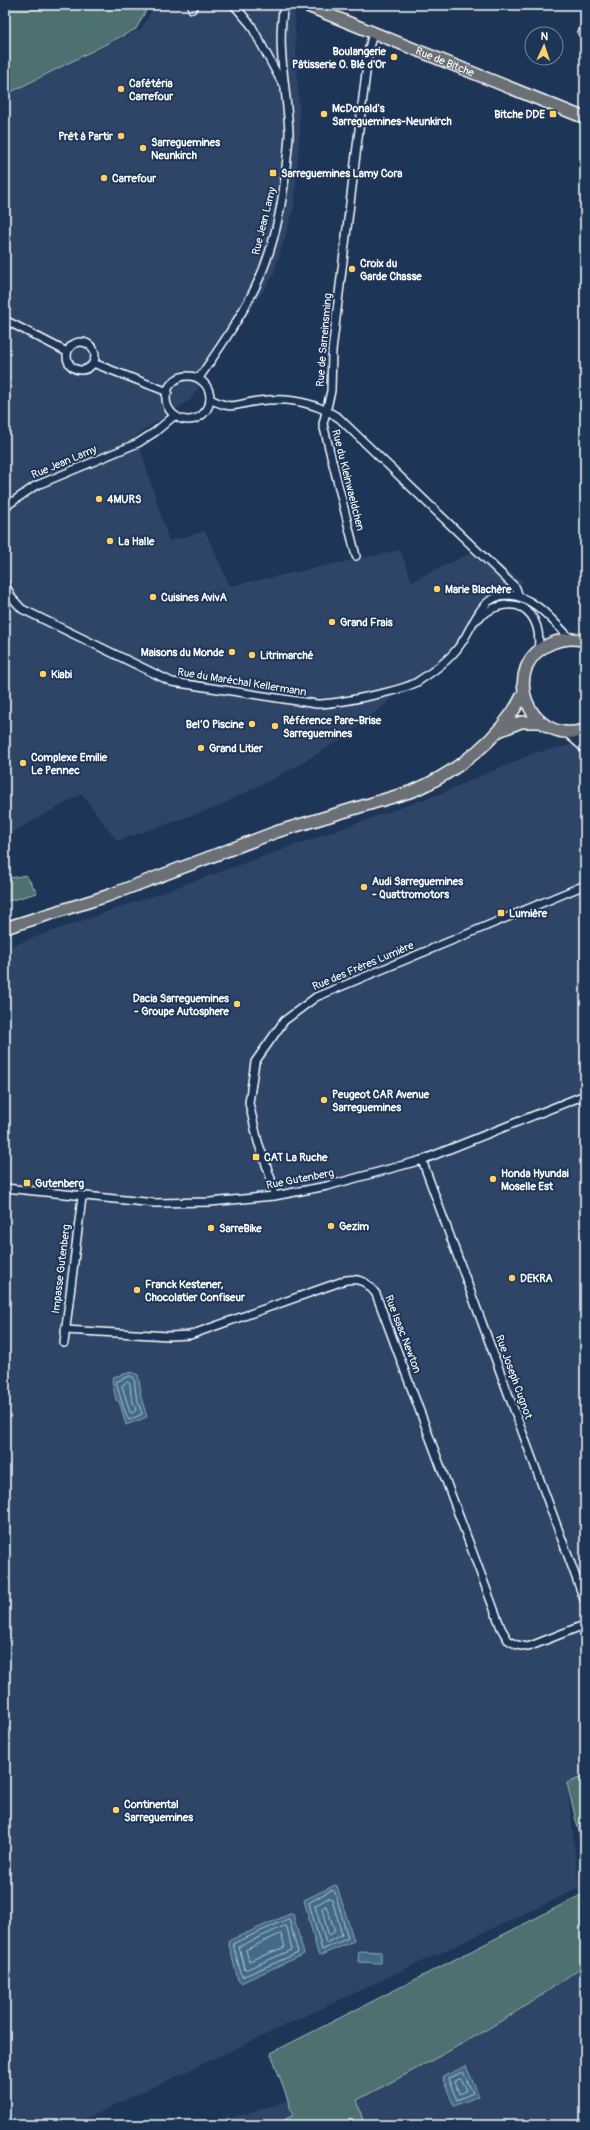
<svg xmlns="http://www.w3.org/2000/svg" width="590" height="2130" font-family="Pangolin,sans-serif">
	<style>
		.built { fill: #2e4468 }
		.green { fill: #4d7071; stroke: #a6b8b8 }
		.water { fill: #426b89; stroke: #8ea6b8 }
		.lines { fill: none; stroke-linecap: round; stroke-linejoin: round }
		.shore { stroke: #b3c4d0; stroke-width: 1 }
		.street-casing { stroke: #fff; stroke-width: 10 }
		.secondary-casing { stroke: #fff; stroke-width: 13 }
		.primary-casing { stroke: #fff; stroke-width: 14 }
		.street { stroke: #1d3557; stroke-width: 7 }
		.secondary { stroke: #1d3557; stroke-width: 10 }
		.primary { stroke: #6a7074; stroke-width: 11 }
		.poi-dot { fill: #ffd166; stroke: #1d3557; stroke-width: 1.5 }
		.labels { text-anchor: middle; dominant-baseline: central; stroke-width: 4; stroke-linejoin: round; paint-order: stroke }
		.poi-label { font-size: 11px; font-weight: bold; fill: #fff; stroke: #1d3557; text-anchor: start }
		.street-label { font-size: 11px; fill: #fff; stroke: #1d3557 }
	</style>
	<rect width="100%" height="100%" fill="#1d3557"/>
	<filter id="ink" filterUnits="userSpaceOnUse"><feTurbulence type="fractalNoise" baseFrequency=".025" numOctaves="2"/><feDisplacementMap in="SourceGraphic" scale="8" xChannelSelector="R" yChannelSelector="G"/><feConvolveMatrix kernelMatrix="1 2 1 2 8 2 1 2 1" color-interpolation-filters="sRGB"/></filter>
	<g filter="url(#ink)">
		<!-- built -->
		<g class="built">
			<path d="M155,5H294L300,129L294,207L273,276L190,400L136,435L169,541L205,531L230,586L400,550L412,581L479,549L523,582L457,650L405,688L342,739L288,771L217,807L117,841L82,794L5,836V94L141,29Z"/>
			<path d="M585,742V1776L567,1783L579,1888L72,2125H5V948L439,794L534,753Z"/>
			<path d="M585,1964V2125H209L448,2052L557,1986Z"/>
		</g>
		<!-- green -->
		<g class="green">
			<path d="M5,5H149L136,29L5,95Z"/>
			<path d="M26,875L37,893L5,902V879Z"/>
			<path d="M585,1776V1857L567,1783Z"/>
			<path d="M585,1893V1964C515,2018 435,2059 357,2100L364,2125H276L293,2115L271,2053Z"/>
		</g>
		<!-- water -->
		<g class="water">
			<path d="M132,1372L138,1375L141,1392L140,1394L147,1417L126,1425L119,1401L116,1400L112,1380L113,1377Z"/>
			<path d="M335,1885L337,1886L354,1941L321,1955L318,1954L304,1900Z"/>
			<path d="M290,1914H293L304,1954L241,1983L238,1980L228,1941Z"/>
			<path d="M359,1951L381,1952V1963L358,1962Z"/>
			<path d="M466,2066L479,2096L454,2106L442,2077Z"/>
		</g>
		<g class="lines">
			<!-- shore -->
			<g class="shore">
				<path d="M131,1376L134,1378L136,1395L142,1414L129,1420C125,1415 118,1389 116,1382Z"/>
				<path d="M128,1382L130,1384L131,1396L136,1410L133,1413L130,1412L122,1386Z"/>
				<path d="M332,1890L335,1892L348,1938L322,1950L309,1903Z"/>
				<path d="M329,1898L332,1899L342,1935L326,1943L315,1906Z"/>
				<path d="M326,1906L335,1931L330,1935L328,1933L322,1909Z"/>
				<path d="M289,1919L298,1953L242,1977L233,1944Z"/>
				<path d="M285,1926L287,1927L292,1950L245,1970L239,1947Z"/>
				<path d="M281,1934L285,1947L249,1961L246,1950Z"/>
				<path d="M463,2072L473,2093L457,2100L448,2079Z"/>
				<path d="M460,2079L462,2080L467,2090L460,2094L454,2082Z"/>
			</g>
			<!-- street casing -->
			<g class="street-casing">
				<g id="street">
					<path d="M234,5L251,25L282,83"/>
					<path d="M192,9L195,5"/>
					<path d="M582,33L585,26"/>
					<path d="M5,320L67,352"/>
					<circle cx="81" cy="356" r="14"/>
					<path d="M93,363L168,392"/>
					<circle cx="188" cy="398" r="22"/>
					<path d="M199,378C219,349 239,320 255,288C273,251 282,208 286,168C287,156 289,143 289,132C287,89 276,48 284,5"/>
					<path d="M210,399C234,411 235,404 258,401C287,397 315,402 339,418L516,588L519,597"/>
					<path d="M5,507L35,486L138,443L155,432L174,416"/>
					<path d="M356,556L323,424L331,391L332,351L369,48L373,33"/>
					<path d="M5,584L12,598L22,609L172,682L317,704C336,704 402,691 417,682C431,673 447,662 457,649C474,629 478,595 508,595C535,596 553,622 571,639"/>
					<path d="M476,620C483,615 489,609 497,607C529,597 542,624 538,651"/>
					<path d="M422,1160L585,1602"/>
					<path d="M5,1188L155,1203L210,1202L274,1196L327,1186L422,1160L585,1095"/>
					<path d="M274,1196L271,1179L258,1142L249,1103L255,1062L284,1021L316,997L585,885"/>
					<path d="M65,1330L169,1336L190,1335L346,1280C361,1278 367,1282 376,1294L501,1628L508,1640L517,1645L528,1647L584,1625L585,1623"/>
					<path d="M64,1343L82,1197"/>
				</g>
			</g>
			<!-- secondary casing -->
			<g class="secondary-casing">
				<path id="secondary" d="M569,733L585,747"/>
			</g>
			<!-- primary casing -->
			<g class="primary-casing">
				<g id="primary">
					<path id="s1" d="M305,5L585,118"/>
					<path d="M585,641C574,637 563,639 552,643C498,664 527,747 585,730"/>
					<path d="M499,731L521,722H540"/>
					<path d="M5,928L107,896L276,832L413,791C457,772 503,737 524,692"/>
				</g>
			</g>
			<!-- street -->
			<use href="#street" class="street"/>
			<!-- secondary -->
			<use href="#secondary" class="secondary"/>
			<!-- primary -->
			<use href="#primary" class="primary"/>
		</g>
	</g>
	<!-- markers -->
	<g class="poi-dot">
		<circle cx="394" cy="57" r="4"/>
		<circle cx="121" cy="89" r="4"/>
		<circle cx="324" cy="114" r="4"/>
		<rect x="549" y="110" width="8" height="8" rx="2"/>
		<circle cx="121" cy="136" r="4"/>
		<circle cx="143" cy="148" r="4"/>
		<rect x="269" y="169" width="8" height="8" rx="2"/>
		<circle cx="104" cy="178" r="4"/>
		<circle cx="352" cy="269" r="4"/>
		<circle cx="99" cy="499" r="4"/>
		<circle cx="110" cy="541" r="4"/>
		<circle cx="437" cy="589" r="4"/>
		<circle cx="153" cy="597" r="4"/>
		<circle cx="332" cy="622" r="4"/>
		<circle cx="232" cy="652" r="4"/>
		<circle cx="252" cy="655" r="4"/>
		<circle cx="43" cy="674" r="4"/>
		<circle cx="252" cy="724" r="4"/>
		<circle cx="275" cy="726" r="4"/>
		<circle cx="201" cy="748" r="4"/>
		<circle cx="23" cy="763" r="4"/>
		<circle cx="364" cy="887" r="4"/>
		<rect x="497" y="909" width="8" height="8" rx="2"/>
		<circle cx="237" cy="1004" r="4"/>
		<circle cx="324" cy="1100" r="4"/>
		<rect x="252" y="1153" width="8" height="8" rx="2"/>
		<circle cx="493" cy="1179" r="4"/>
		<rect x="23" y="1179" width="8" height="8" rx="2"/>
		<circle cx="331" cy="1226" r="4"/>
		<circle cx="211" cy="1228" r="4"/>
		<circle cx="512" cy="1278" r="4"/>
		<circle cx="137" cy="1290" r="4"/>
		<circle cx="116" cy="1810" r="4"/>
	</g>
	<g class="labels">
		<!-- poi labels -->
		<g class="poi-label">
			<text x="386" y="51" text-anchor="end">Boulangerie<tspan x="386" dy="13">Pâtisserie O. Blé d'Or</tspan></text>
			<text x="129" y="83">Cafétéria<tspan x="129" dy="13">Carrefour</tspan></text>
			<text x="332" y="108">McDonald's<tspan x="332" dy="13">Sarreguemines-Neunkirch</tspan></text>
			<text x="545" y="114" text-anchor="end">Bitche DDE</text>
			<text x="113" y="136" text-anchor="end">Prêt à Partir</text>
			<text x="151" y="142">Sarreguemines<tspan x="151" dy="13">Neunkirch</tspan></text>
			<text x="281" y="173">Sarreguemines Lamy Cora</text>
			<text x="112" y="178">Carrefour</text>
			<text x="360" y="263">Croix du<tspan x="360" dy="13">Garde Chasse</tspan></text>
			<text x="107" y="499">4MURS</text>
			<text x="118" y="541">La Halle</text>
			<text x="445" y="589">Marie Blachère</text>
			<text x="161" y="597">Cuisines AvivA</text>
			<text x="340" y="622">Grand Frais</text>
			<text x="224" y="652" text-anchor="end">Maisons du Monde</text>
			<text x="260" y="655">Litrimarché</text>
			<text x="51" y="674">Kiabi</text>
			<text x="283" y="720">Référence Pare-Brise<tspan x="283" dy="13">Sarreguemines</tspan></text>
			<text x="244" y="724" text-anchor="end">Bel’O Piscine</text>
			<text x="209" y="748">Grand Litier</text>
			<text x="31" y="757">Complexe Emilie<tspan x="31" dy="13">Le Pennec</tspan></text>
			<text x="372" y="881">Audi Sarreguemines<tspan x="372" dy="13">- Quattromotors</tspan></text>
			<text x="509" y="913">Lumière</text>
			<text x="229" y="998" text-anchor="end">Dacia Sarreguemines<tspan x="229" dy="13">- Groupe Autosphere</tspan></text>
			<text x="332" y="1094">Peugeot CAR Avenue<tspan x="332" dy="13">Sarreguemines</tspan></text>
			<text x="264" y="1157">CAT La Ruche</text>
			<text x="501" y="1173">Honda Hyundai<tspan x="501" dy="13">Moselle Est</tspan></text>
			<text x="35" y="1183">Gutenberg</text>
			<text x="339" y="1226">Gezim</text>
			<text x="219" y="1228">SarreBike</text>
			<text x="520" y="1278">DEKRA</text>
			<text x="145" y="1284">Franck Kestener,<tspan x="145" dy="13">Chocolatier Confiseur</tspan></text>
			<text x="124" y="1804">Continental<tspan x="124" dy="13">Sarreguemines</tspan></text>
		</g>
		<!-- street labels -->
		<g class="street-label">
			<text stroke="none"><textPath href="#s1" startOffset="151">Rue de Bitche</textPath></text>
			<text transform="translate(264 221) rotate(-76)">Rue Jean Lamy</text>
			<text transform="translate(324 340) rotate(-85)">Rue de Sarreinsming</text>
			<text transform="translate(64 462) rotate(-23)">Rue Jean Lamy</text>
			<text transform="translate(348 480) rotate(76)">Rue du Kleinwaeldchen</text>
			<text transform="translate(242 682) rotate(9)">Rue du Maréchal Kellermann</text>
			<text transform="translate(363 966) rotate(-23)">Rue des Frères Lumière</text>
			<text transform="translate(300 1179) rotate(-11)">Rue Gutenberg</text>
			<text transform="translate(61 1269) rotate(-83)">Impasse Gutenberg</text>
			<text transform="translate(403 1334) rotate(69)">Rue Isaac Newton</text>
			<text transform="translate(514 1377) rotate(70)">Rue Joseph Cugnot</text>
		</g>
	</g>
	<!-- margin -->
	<rect width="590" height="2130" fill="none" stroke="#1d3557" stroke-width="20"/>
	<rect x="10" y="10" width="570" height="2110" fill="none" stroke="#fff" stroke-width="1.5" filter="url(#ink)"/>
	<!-- north arrow -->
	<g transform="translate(544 46) rotate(3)"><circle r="19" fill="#1d3557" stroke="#77869a"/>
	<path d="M0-3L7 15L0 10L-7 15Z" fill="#ffd166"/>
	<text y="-6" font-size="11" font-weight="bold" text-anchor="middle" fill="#ffffff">N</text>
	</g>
</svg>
